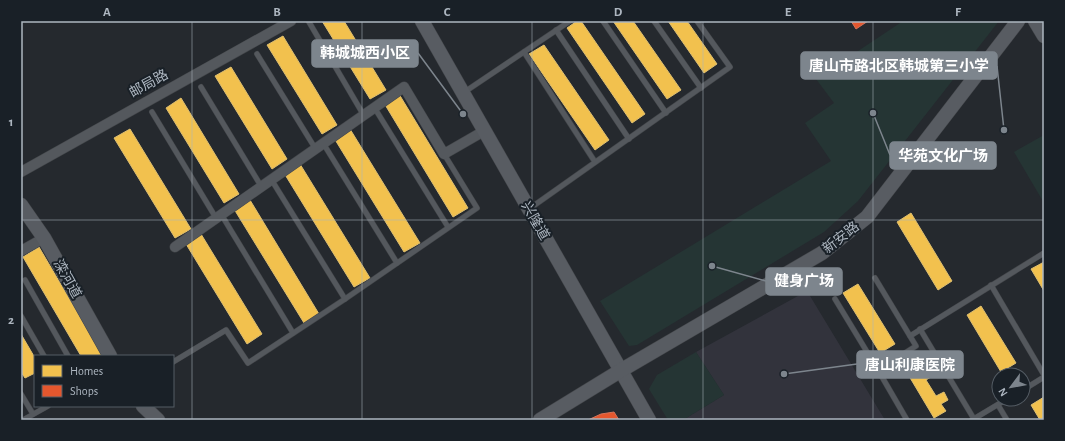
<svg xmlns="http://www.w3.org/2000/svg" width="1065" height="441" font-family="'Alegreya Sans','Noto Sans SC',sans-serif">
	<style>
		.medical { fill: #32333c }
		.green { fill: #253534 }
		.homes { fill: #f2c14e; stroke: #ddbe70 }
		.shops { fill: #e4572e; stroke: #d4745a }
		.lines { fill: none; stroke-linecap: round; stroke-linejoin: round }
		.lane-casing { stroke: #424549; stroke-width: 6 }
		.street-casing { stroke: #424549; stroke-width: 11 }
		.secondary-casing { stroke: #424549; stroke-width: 15 }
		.lane { stroke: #54585d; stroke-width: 5 }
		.street { stroke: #54585d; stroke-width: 10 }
		.secondary { stroke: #585c62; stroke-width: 14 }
		.grid { fill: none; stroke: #adb6c0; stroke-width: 1; stroke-opacity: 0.55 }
		.labels { text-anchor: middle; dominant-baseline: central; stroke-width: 4; stroke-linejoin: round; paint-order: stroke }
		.street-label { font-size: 14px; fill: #adb6c0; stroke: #192027 }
		.leader { fill: none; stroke: #7d858d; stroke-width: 1.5 }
		.callout-dot { fill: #7d858d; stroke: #192027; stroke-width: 1.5 }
		.callout { fill: #7d858d; stroke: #7d858d; stroke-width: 1.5 }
		.callout-label { font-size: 15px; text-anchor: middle; font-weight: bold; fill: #fff }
		.neatline { fill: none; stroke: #adb6c0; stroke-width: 1.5 }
		.grid-label { font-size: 13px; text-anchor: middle; font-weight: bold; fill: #adb6c0 }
	</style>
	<rect width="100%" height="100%" fill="#25292e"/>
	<!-- medical -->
	<path class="medical" d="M807,291L885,420H683L724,395L696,352Z"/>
	<!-- green -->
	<g class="green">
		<path d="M903,21H999L858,201L824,232L637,345L629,346L600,301L831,161L805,123L834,103L816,79Z"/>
		<path d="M1044,135V203L1014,152Z"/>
		<path d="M696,352L724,395L683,420H668L649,389L657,375Z"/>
	</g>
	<!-- homes -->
	<g class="homes">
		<path d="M322,21H344L386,90L370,99Z"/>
		<path d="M577,21H581L645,114L632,123L567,28Z"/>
		<path d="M613,21H633L681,90L667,99Z"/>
		<path d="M668,21H687L717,64L704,73Z"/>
		<path d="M283,36L337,125L322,134L267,45Z"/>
		<path d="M544,45L609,140L595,150L529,54Z"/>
		<path d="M231,67L287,159L272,169L215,76Z"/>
		<path d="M399,94L468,208L453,217L384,103Z"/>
		<path d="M181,98L239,194L224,203L166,108Z"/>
		<path d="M130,129L191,229L175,238L114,138Z"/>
		<path d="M350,129L420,243L404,252L334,138Z"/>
		<path d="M300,164L370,278L354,287L284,173Z"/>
		<path d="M250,200L319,314L304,323L234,209Z"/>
		<path d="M911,213L952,281L938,290L897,222Z"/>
		<path d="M201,234L262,334L247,344L186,244Z"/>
		<path d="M39,247L103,356H81L23,257Z"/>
		<path d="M1044,262V291L1031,269Z"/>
		<path d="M858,284L895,344L880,353L843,293Z"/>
		<path d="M981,306L1016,363L1001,372L967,315Z"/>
		<path d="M21,334L35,358V373L25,378L21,372Z"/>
		<path d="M917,363L922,370L929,366L934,375L926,380L936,396L944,392L948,400L941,404L946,411L934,418L906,371Z"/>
		<path d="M1044,397V420H1040L1031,405Z"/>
	</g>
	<!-- shops -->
	<g class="shops">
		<path d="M851,21H868L856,29Z"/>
		<path d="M614,412L619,420H588L601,414Z"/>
	</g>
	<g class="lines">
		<!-- lane casing -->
		<g class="lane-casing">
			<g id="lane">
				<path d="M603,21L666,113"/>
				<path d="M654,21L701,88"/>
				<path d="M309,22L363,114"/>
				<path d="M556,30L629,139"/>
				<path d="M524,52L595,162"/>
				<path d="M257,54L315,148"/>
				<path d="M201,87L261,186"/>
				<path d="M463,93L570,21"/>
				<path d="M374,107L448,227"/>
				<path d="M152,112L216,218"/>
				<path d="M323,143L397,263"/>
				<path d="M271,179L345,299"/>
				<path d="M529,209L730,67L697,21"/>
				<path d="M221,214L293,333"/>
				<path d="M875,278L916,346L878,370L907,420"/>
				<path d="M25,280L68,356"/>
				<path d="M991,285L1044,375"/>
				<path d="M835,299L878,370"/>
				<path d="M21,316L44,356"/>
				<path d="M920,329L974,419"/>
				<path d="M910,336L1044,253"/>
				<path d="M173,362L226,330L248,363L345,299L477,208L444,154"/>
				<path d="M1023,390L1044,377"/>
				<path d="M21,394L33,414"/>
				<path d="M998,405L1007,420"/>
				<path d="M23,420L48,406"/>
				<path d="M972,420L1007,399"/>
			</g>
		</g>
		<!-- street casing -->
		<g class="street-casing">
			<g id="street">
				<path d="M21,172L291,21"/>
				<path d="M175,247L404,87L444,154L484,131"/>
				<path d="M21,251L44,238"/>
			</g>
		</g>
		<!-- secondary casing -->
		<g class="secondary-casing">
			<g id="secondary">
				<path d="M422,21L649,420"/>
				<path d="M1035,21L1044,36"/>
				<path d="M21,205L44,238L110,356"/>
				<path d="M143,406L158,420"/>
				<path d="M540,420L620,371L822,253L867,217L1018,21"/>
			</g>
		</g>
		<!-- lane -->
		<use href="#lane" class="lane"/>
		<!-- street -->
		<use href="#street" class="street"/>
		<!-- secondary -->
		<use href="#secondary" class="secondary"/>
	</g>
	<!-- grid -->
	<path class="grid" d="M192,21V420M362,21V420M532,21V420M703,21V420M873,21V420M21,220H1044"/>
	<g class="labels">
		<!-- street labels -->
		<g class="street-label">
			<text transform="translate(149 84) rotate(-29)">邮局路</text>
			<text transform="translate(535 221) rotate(60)">兴隆道</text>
			<text transform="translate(841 238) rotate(-38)">新安路</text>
			<text transform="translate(67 279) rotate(61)">滦河道</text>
		</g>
	</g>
	<!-- callouts -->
	<path class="leader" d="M463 114L418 53M1004 130L997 66M873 113L890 155M712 266L766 281M784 374L857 364"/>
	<g class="callout-dot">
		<circle cx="463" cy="114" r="4"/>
		<circle cx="1004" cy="130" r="4"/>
		<circle cx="873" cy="113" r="4"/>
		<circle cx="712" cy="266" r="4"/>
		<circle cx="784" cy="374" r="4"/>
	</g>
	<g class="callout">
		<rect x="312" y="40" width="106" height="27" rx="4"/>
		<rect x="801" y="52" width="196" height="27" rx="4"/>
		<rect x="890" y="142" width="106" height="27" rx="4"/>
		<rect x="766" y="268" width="76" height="27" rx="4"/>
		<rect x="857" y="351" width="106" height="27" rx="4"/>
	</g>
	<g class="callout-label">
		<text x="365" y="58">韩城城西小区</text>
		<text x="899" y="71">唐山市路北区韩城第三小学</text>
		<text x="943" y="161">华苑文化广场</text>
		<text x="804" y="286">健身广场</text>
		<text x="910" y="370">唐山利康医院</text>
	</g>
	<!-- border -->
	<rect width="1065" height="441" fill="none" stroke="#192027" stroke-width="44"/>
	<!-- legend -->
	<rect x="34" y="355" width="140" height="52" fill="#192027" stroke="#545c64"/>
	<rect x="42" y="365" width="20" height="12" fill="#f2c14e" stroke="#545c64"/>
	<text x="70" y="375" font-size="12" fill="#adb6c0">Homes</text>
	<rect x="42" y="385" width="20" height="12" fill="#e4572e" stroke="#545c64"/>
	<text x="70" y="395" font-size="12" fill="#adb6c0">Shops</text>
	<!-- north arrow -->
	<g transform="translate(1011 387) rotate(238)"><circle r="19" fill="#192027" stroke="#545c64"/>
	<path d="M0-3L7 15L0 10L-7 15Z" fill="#7d858d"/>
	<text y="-6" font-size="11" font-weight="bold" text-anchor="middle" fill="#adb6c0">N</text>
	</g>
	<rect x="22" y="22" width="1021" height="397" class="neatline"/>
	<g class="grid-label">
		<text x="107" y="16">A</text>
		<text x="277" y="16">B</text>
		<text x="447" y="16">C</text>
		<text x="618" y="16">D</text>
		<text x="788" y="16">E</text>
		<text x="958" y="16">F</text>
		<text x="11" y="126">1</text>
		<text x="11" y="324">2</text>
	</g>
</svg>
